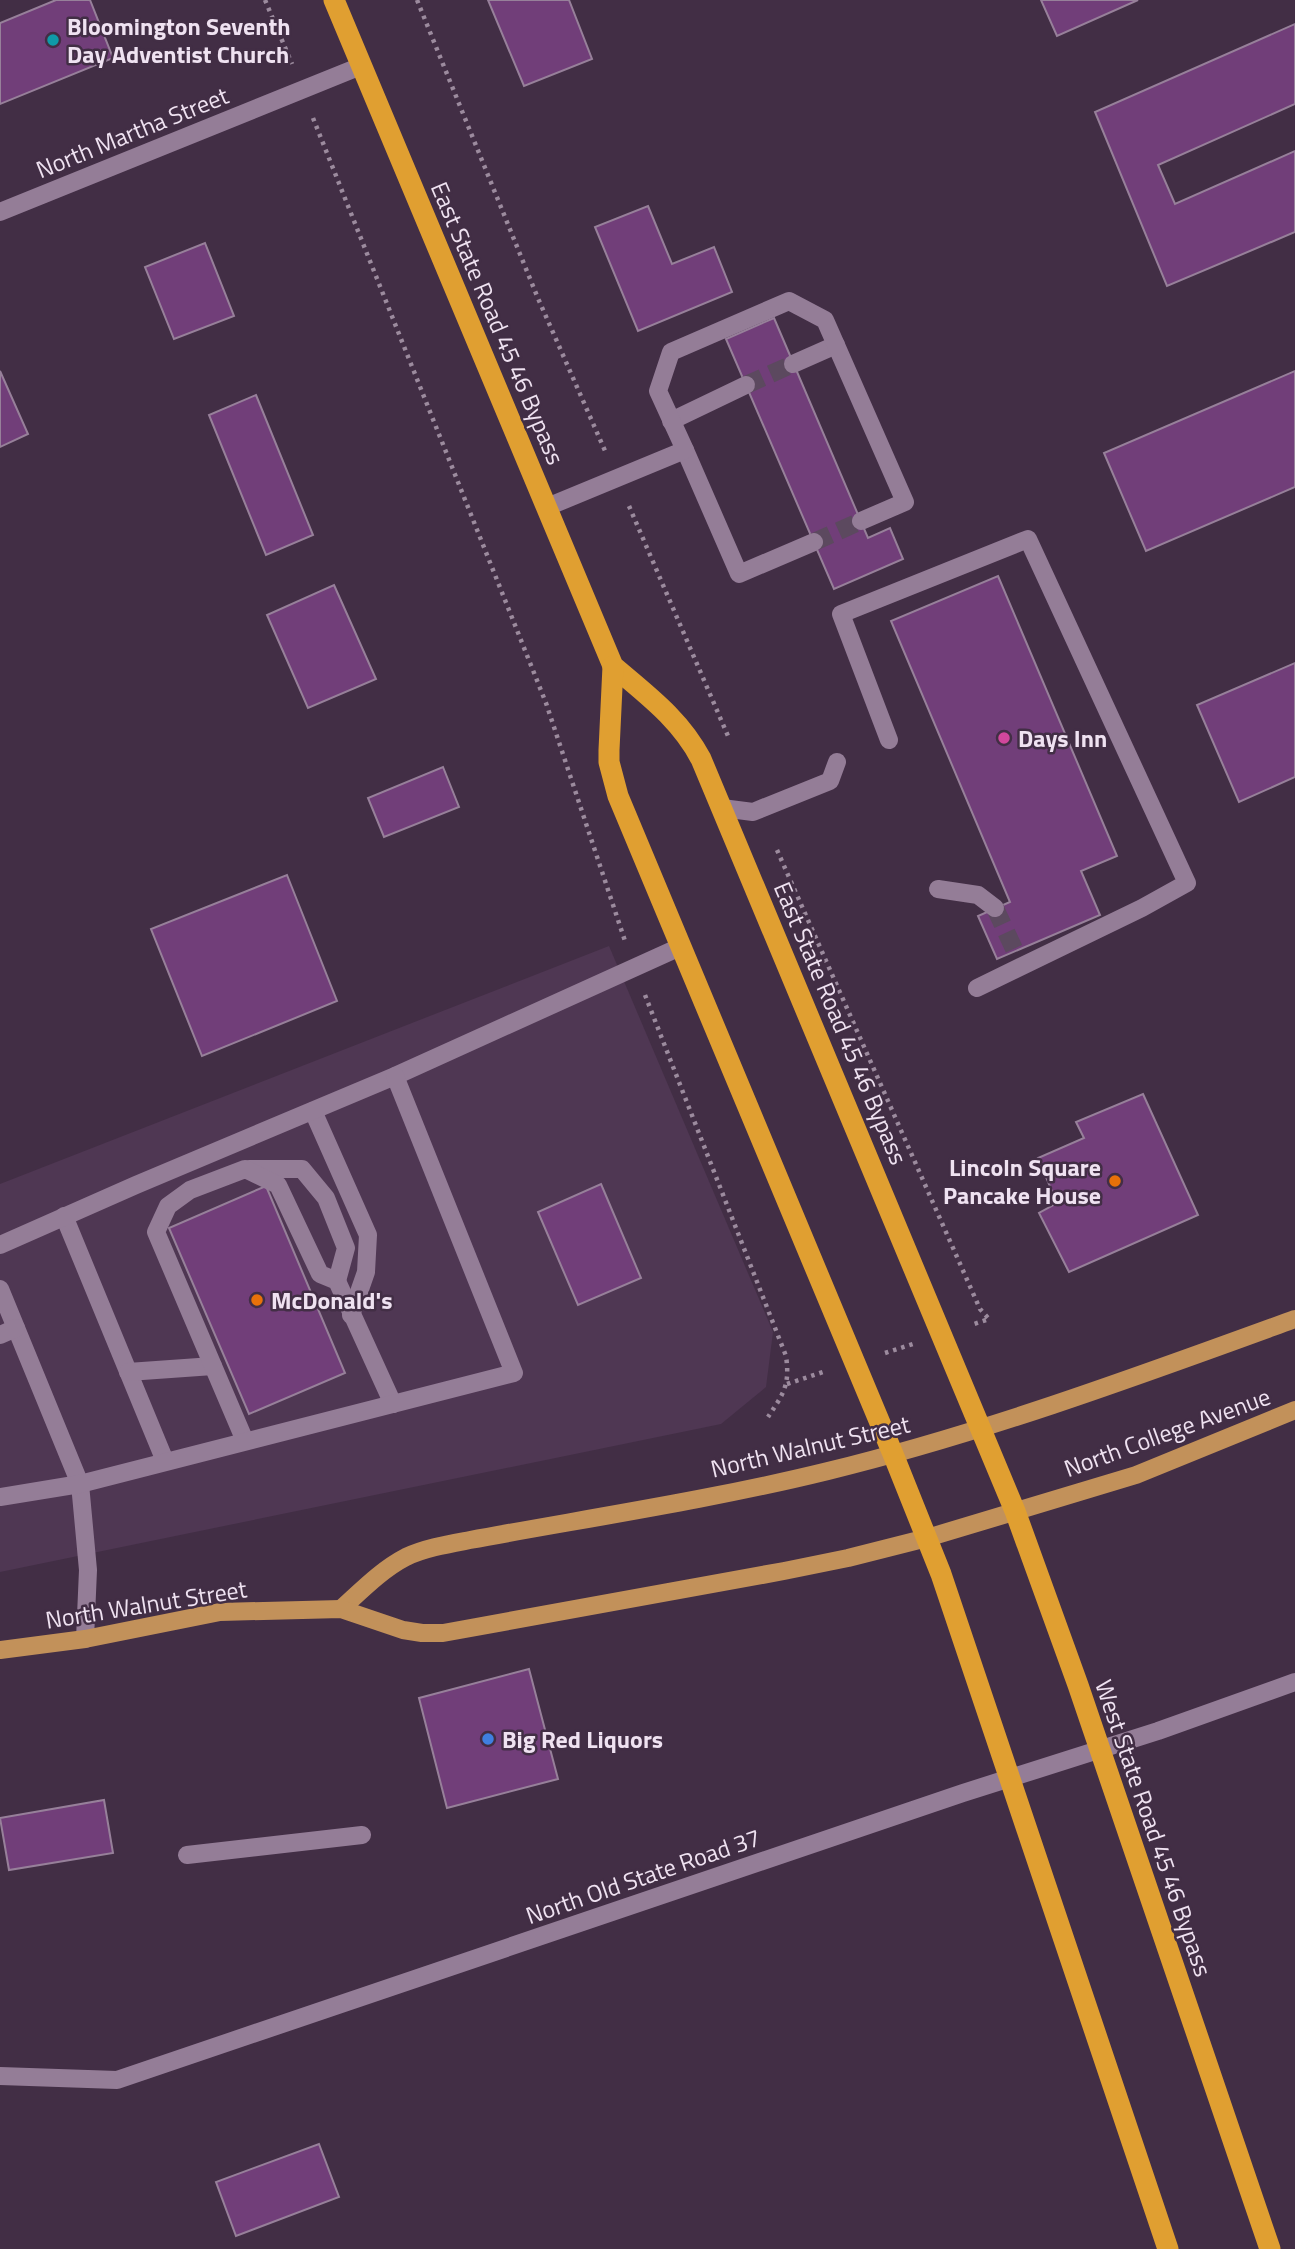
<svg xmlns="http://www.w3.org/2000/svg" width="1295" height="2249" font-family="'Titillium Web',sans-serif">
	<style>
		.built { fill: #4f3753 }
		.building { fill: #713e79; stroke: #97809a; stroke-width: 2 }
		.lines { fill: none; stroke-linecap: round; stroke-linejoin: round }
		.minor-tunnel { stroke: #5c495f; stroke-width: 18; stroke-dasharray: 18 9; stroke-linecap: butt }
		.path { stroke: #9c8b9e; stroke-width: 4.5; stroke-dasharray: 3.5 5; stroke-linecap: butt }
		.minor { stroke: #947d97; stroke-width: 18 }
		.major { stroke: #c2915a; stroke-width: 18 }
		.highway { stroke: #e09f31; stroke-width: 21 }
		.culture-dot { fill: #0f9aa8; stroke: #422e45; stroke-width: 2.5 }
		.hotel-dot { fill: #d1479c; stroke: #422e45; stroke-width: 2.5 }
		.food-dot { fill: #e8710a; stroke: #422e45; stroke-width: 2.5 }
		.shop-dot { fill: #3f7fe0; stroke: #422e45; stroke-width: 2.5 }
		.labels { text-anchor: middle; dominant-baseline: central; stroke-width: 5; stroke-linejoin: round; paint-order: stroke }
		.poi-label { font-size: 24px; font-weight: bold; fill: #efe2f1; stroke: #422e45; text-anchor: start }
		.street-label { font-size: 24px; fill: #efe2f1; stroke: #422e45 }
	</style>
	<rect width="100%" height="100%" fill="#422e45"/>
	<!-- built -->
	<path class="built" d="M609,946L773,1332L766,1387L721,1424L0,1572V1184Z"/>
	<!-- building -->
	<g class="building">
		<path d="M56,0H90L113,58L0,104V23Z"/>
		<path d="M488,0H569L592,59L524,86Z"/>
		<path d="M1041,0H1138L1057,36Z"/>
		<path d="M1295,24V104L1158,165L1175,204L1295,151V232L1167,286L1095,112Z"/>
		<path d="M648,206L672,264L714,247L732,292L638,331L595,227Z"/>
		<path d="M205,243L234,316L174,339L145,267Z"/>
		<path d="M774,318L868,538L890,528L903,559L834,589L726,339Z"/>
		<path d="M0,371L28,434L0,447Z"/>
		<path d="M1295,371V487L1146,551L1104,453Z"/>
		<path d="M256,395L313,535L266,555L209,415Z"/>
		<path d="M998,576L1117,856L1081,871L1100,915L997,959L978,916L1010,902L891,621Z"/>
		<path d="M334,585L376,679L308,708L267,615Z"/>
		<path d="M1295,663V777L1239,802L1197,705Z"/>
		<path d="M443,767L459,807L384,837L368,798Z"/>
		<path d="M287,875L337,1001L202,1056L151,929Z"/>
		<path d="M1143,1094L1198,1215L1069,1272L1039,1213L1057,1203L1038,1158L1084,1138L1076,1122Z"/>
		<path d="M601,1184L641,1278L578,1305L538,1212Z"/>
		<path d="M266,1186L345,1373L249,1414L169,1228Z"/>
		<path d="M529,1669L558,1779L447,1808L419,1698Z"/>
		<path d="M104,1800L113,1853L9,1870L0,1818Z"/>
		<path d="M319,2144L339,2197L236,2236L216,2182Z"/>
	</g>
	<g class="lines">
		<!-- minor-tunnel -->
		<g class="minor-tunnel">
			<path d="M746,385L793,364"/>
			<path d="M814,542L861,521"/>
			<path d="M995,908L1015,951"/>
		</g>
		<!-- path -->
		<g class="path">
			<path d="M265,0L292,64"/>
			<path d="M417,0L537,296L606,453"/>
			<path d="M313,118L546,703L625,941"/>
			<path d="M629,506L728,736"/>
			<path d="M777,850L980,1309L989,1319L971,1325"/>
			<path d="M645,995L786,1356C790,1385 784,1393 768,1417"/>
			<path d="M885,1353L913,1344"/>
			<path d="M787,1384L826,1371"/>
		</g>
		<!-- minor -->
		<g class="minor">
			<path d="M0,212L361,66"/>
			<path d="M793,364L836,345"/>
			<path d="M671,421L746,385"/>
			<path d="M685,450L739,574L814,542"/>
			<path d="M547,507L685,450L658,391L671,352L789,301L825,320L905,502L861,521"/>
			<path d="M889,740L841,614L1028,539L1187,883L1142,908L977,988"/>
			<path d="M722,808L753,812L830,781L837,762"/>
			<path d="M938,889L978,895L995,908"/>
			<path d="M313,1111L368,1235L366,1272L351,1315"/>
			<path d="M249,1169H302L326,1198L346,1248L337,1281"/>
			<path d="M64,1216L165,1461"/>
			<path d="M0,1245L136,1185L395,1076L680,947"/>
			<path d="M0,1289L80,1484L88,1570L85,1639"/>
			<path d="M0,1335L16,1328"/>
			<path d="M128,1372L213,1366"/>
			<path d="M245,1441L156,1232L168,1206L190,1190L245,1169L278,1185L320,1274L337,1281L393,1404"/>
			<path d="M0,1497L80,1484L514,1373L395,1076"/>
			<path d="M187,1855L362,1835"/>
			<path d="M0,2076L117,2080L963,1793L1158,1731L1295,1682"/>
		</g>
		<!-- major -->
		<g class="major">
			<path d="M341,1609C361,1591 381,1570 406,1557C425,1548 449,1544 470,1540C589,1518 710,1500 828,1471C987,1432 1141,1375 1295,1319"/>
			<path d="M0,1650L85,1639L220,1612L341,1609L403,1630L422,1633H443L784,1571L848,1558L927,1538L1136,1475L1295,1410"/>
		</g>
		<!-- highway -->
		<g class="highway">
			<path d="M334,0L613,666C647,695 680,719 701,759L1015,1511L1078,1685L1270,2249"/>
			<path d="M613,666L609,750V762L618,796L893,1454L941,1574L1168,2249"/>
		</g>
	</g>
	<!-- markers -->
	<circle class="culture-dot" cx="53" cy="40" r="7"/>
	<circle class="hotel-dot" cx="1004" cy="738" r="7"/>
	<g class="food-dot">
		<circle cx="1115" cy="1181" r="7"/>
		<circle cx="257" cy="1300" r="7"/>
	</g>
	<circle class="shop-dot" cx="488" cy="1739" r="7"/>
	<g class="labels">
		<!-- poi labels -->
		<g class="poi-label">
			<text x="67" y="26">Bloomington Seventh<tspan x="67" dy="28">Day Adventist Church</tspan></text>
			<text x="1018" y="738">Days Inn</text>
			<text x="1101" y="1167" text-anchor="end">Lincoln Square<tspan x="1101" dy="28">Pancake House</tspan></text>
			<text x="271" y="1300">McDonald's</text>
			<text x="502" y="1739">Big Red Liquors</text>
		</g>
		<!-- street labels -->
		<g class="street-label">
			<text transform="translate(132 132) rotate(-22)">North Martha Street</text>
			<text transform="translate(498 323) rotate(67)">East State Road 45 46 Bypass</text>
			<text transform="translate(841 1023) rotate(67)">East State Road 45 46 Bypass</text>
			<text transform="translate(1167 1432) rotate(-20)">North College Avenue</text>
			<text transform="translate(810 1446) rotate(-13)">North Walnut Street</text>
			<text transform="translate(146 1604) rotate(-9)">North Walnut Street</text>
			<text transform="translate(1154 1828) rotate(71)">West State Road 45 46 Bypass</text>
			<text transform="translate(643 1876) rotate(-19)">North Old State Road 37</text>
		</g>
	</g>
</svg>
